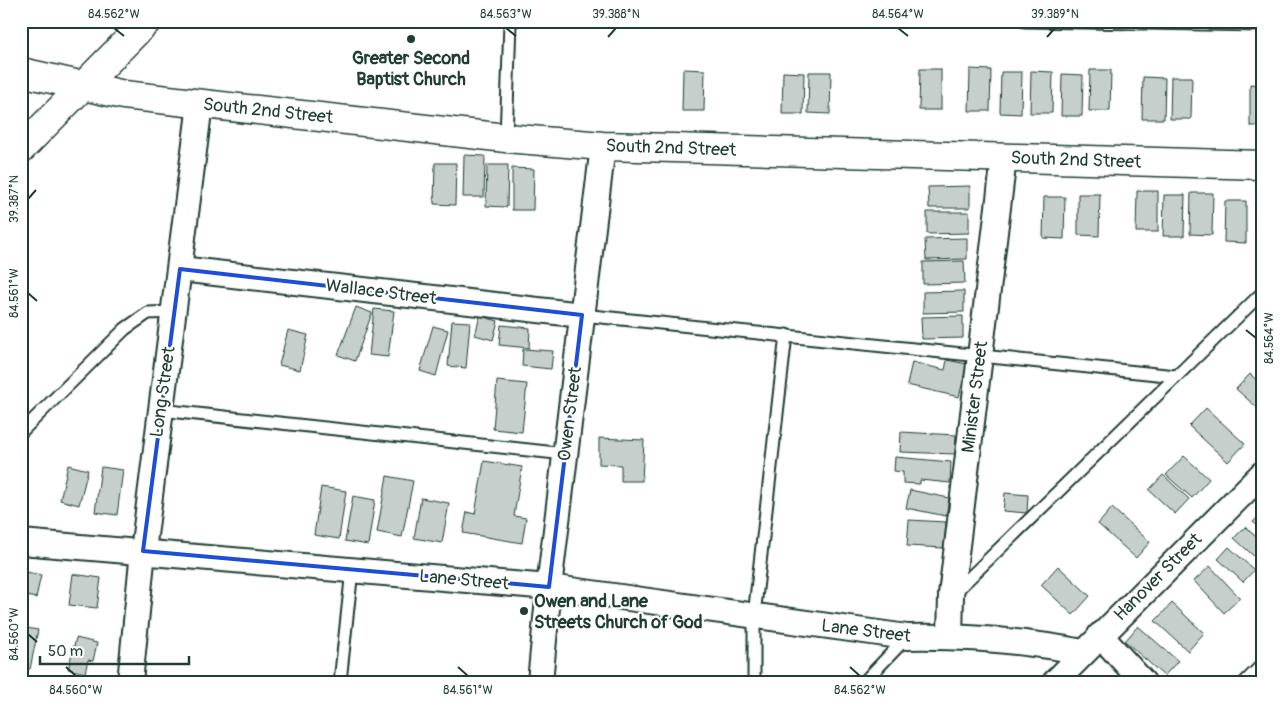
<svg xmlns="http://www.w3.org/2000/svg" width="1283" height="703" font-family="Pangolin,sans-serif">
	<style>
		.building { fill: #c7cfcc; stroke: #1f3d34 }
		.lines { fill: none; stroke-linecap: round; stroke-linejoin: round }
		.lane-casing { stroke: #1f3d34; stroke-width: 15 }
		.street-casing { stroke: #1f3d34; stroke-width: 28 }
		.secondary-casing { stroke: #1f3d34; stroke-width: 31 }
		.lane { stroke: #fff; stroke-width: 11 }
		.street { stroke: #fff; stroke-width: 24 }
		.secondary { stroke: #fff; stroke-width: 28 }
		.marked { fill: none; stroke: #1d4ed8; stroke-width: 4; stroke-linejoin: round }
		.ticks { fill: none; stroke: #1f3d34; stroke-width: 2 }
		.poi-dot { fill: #1f3d34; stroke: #fff; stroke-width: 2 }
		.labels { text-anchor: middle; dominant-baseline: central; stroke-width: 4.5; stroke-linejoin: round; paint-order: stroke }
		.poi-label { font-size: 18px; font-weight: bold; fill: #1f3d34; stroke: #fff }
		.street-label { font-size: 18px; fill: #1f3d34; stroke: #fff }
		.neatline { fill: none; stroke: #1f3d34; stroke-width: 2 }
		.ticks-label { font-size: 12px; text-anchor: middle; fill: #1f3d34 }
	</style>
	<rect width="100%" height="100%" fill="#fff"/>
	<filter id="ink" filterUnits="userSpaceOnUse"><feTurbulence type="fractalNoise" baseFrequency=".02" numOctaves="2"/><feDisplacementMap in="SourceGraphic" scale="10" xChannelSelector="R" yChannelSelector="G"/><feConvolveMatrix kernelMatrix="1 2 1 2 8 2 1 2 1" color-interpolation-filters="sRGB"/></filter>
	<g filter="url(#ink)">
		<!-- building -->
		<g class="building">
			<path d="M683,69L705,70L704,111H682Z"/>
			<path d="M920,69H941V110H919Z"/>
			<path d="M970,69L991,70L990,111H969Z"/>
			<path d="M1090,70H1111L1110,111H1089Z"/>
			<path d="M1031,71L1053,72L1052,113H1030Z"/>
			<path d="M783,72L804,73L803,114H782Z"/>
			<path d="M809,72H831L830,114L808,113Z"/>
			<path d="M1001,72H1022L1021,114L1000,113Z"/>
			<path d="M1062,74L1083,75L1082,116H1061Z"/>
			<path d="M1143,77L1165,78L1164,119H1142Z"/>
			<path d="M1171,77H1192L1191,119H1170Z"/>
			<path d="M1250,84L1262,85V126H1250Z"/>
			<path d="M464,155L485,156L484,197H463Z"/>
			<path d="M435,163H456L455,205L434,204Z"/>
			<path d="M487,165H508L507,207L486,206Z"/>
			<path d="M512,168L534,169L533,210H512Z"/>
			<path d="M970,186V208H929L928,187Z"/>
			<path d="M1137,191H1158V232H1136Z"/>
			<path d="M1191,193H1213L1212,235L1190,234Z"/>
			<path d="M1078,194H1100L1099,236L1078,235Z"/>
			<path d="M1164,195H1185L1184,236H1163Z"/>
			<path d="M1044,197H1065L1064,239L1043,238Z"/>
			<path d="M1225,201H1246V243L1224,242Z"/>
			<path d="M927,212H969V233L927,234Z"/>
			<path d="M967,238V259L926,260L925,239Z"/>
			<path d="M964,261L965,283L923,284V262Z"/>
			<path d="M964,291V312L923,313V292Z"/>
			<path d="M356,307L372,313L355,361L338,355Z"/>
			<path d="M374,309L394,311L388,357L369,355Z"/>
			<path d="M480,316L498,321L493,340L475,335Z"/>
			<path d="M963,316V338L922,339L921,317Z"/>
			<path d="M452,321L470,322L466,368L448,366Z"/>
			<path d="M501,325L530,328L529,348L499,345Z"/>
			<path d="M433,326L448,330L436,376L420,371Z"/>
			<path d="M288,330L308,335L300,370L279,365Z"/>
			<path d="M523,349L553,351L551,369L522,366Z"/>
			<path d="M947,360L967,364L959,397L907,385L912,362L945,370Z"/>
			<path d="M1250,374L1262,385V412L1236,389Z"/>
			<path d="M497,381L527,384L522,432L493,429Z"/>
			<path d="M1206,408L1245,444L1228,462L1189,426Z"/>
			<path d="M901,432L956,435L955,454L900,452Z"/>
			<path d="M599,438L644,440L642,481H621V465L599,464Z"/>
			<path d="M1184,456L1209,479L1192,498L1166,475Z"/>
			<path d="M895,457L951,462L950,483L920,480V484L903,483V472L894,471Z"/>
			<path d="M484,461L522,467L514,516L526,518L522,543L463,533L467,512L475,514Z"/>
			<path d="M68,465L88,470L79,505L60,500Z"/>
			<path d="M101,467L123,470L117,515L95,512Z"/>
			<path d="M1163,475L1189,499L1175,514L1149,490Z"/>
			<path d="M387,476L413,481L402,537L377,532Z"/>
			<path d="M321,487L346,491L339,539L314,535Z"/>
			<path d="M910,490L949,498L946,516L906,508Z"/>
			<path d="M1005,493L1028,495L1027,513L1003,511Z"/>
			<path d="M353,496L375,500L368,545L345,541Z"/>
			<path d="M421,498L449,503L442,543L414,538Z"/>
			<path d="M1112,508L1150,542L1136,558L1098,524Z"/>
			<path d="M1262,513V530L1253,522Z"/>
			<path d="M909,520L946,522L944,548L907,546Z"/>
			<path d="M1245,527L1262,542V556L1258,560L1234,538Z"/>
			<path d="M1229,547L1254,570L1243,582L1218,559Z"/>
			<path d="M1058,566L1090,596L1073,615L1041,585Z"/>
			<path d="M1210,566L1240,598L1224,613L1194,581Z"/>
			<path d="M21,571L41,575L36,598L21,595Z"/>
			<path d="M73,574L101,578L97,608L69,605Z"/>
			<path d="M1172,603L1204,633L1188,651L1155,621Z"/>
			<path d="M1138,626L1178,661L1164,676L1125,641Z"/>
			<path d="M21,627L38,630L30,669L21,668Z"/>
			<path d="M76,638L97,643L93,661L88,660L85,673L68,669Z"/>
		</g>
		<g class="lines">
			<!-- lane casing -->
			<g class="lane-casing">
				<g id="lane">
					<path d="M1024,21L1262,25"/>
					<path d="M506,138L510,23L514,21"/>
					<path d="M582,315L1176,376"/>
					<path d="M160,410L565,454"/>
					<path d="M21,432L125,329L148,313L174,312"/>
					<path d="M955,592L1262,293"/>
					<path d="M340,682L352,570"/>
					<path d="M754,682V616L786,335"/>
					<path d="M864,682L907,637"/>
					<path d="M1245,682L1262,665"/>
				</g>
			</g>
			<!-- street casing -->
			<g class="street-casing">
				<g id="street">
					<path d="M180,269L582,315"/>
					<path d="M21,542L549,587L907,637C966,636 1026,641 1083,652"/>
					<path d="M1100,635L1143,682"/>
					<path d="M950,637L951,595L1004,158"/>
					<path d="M130,682L143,551L200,104"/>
					<path d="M540,682L549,587L603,146"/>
					<path d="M1055,682L1262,474"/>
				</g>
			</g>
			<!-- secondary casing -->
			<g class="secondary-casing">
				<g id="secondary">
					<path d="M21,72L124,95L506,138L603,146L1262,165"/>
					<path d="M21,149L147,21"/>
				</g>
			</g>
			<!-- lane -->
			<use href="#lane" class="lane"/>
			<!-- street -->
			<use href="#street" class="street"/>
			<!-- secondary -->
			<use href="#secondary" class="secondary"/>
		</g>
	</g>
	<!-- marked area -->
	<path class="marked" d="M180,269L582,315L549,587L143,551Z"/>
	<!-- ticks -->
	<path class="ticks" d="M114,28L124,36M506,28L516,36M898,28L908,36M608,37L616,28M1047,37L1055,28M28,199L36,190M28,293L37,301M1246,330L1256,338M28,634L37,642M66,667L76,676M458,667L468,676M850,667L860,676"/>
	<!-- markers -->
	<g class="poi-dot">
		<circle cx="411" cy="39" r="5"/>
		<circle cx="524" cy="611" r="5"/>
	</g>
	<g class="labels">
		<!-- poi labels -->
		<g class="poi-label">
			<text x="411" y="58">Greater Second<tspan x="411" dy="21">Baptist Church</tspan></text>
			<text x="534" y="601" text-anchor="start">Owen and Lane<tspan x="534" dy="21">Streets Church of God</tspan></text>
		</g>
		<!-- street labels -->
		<g class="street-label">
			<text transform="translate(268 111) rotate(6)">South 2nd Street</text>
			<text transform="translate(671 148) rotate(2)">South 2nd Street</text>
			<text transform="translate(1076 160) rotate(2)">South 2nd Street</text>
			<text transform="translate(381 292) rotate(7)">Wallace Street</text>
			<text transform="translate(163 392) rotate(-82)">Long Street</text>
			<text transform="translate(975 397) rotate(-83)">Minister Street</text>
			<text transform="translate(570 414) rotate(-83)">Owen Street</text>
			<text transform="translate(1158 577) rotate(-45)">Hanover Street</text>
			<text transform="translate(464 580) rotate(5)">Lane Street</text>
			<text transform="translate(866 631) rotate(7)">Lane Street</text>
		</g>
	</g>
	<!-- margin -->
	<rect width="1283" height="703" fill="none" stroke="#fff" stroke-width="55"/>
	<!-- scale -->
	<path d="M40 656v8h149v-8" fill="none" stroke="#1f3d34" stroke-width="2.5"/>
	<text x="48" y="656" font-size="15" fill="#1f3d34" stroke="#ffffff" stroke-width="4" paint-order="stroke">50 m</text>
	<rect x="28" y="28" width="1228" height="648" class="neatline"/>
	<g class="ticks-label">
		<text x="114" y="18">84.562°W</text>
		<text x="506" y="18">84.563°W</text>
		<text x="616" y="18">39.388°N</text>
		<text x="898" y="18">84.564°W</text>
		<text x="1055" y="18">39.389°N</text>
		<text transform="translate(14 199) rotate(-90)" y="4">39.387°N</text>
		<text transform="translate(14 293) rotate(-90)" y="4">84.561°W</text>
		<text transform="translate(1269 338) rotate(-90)" y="4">84.564°W</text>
		<text transform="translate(14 634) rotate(-90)" y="4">84.560°W</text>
		<text x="76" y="694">84.560°W</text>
		<text x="468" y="694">84.561°W</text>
		<text x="860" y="694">84.562°W</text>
	</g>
</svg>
